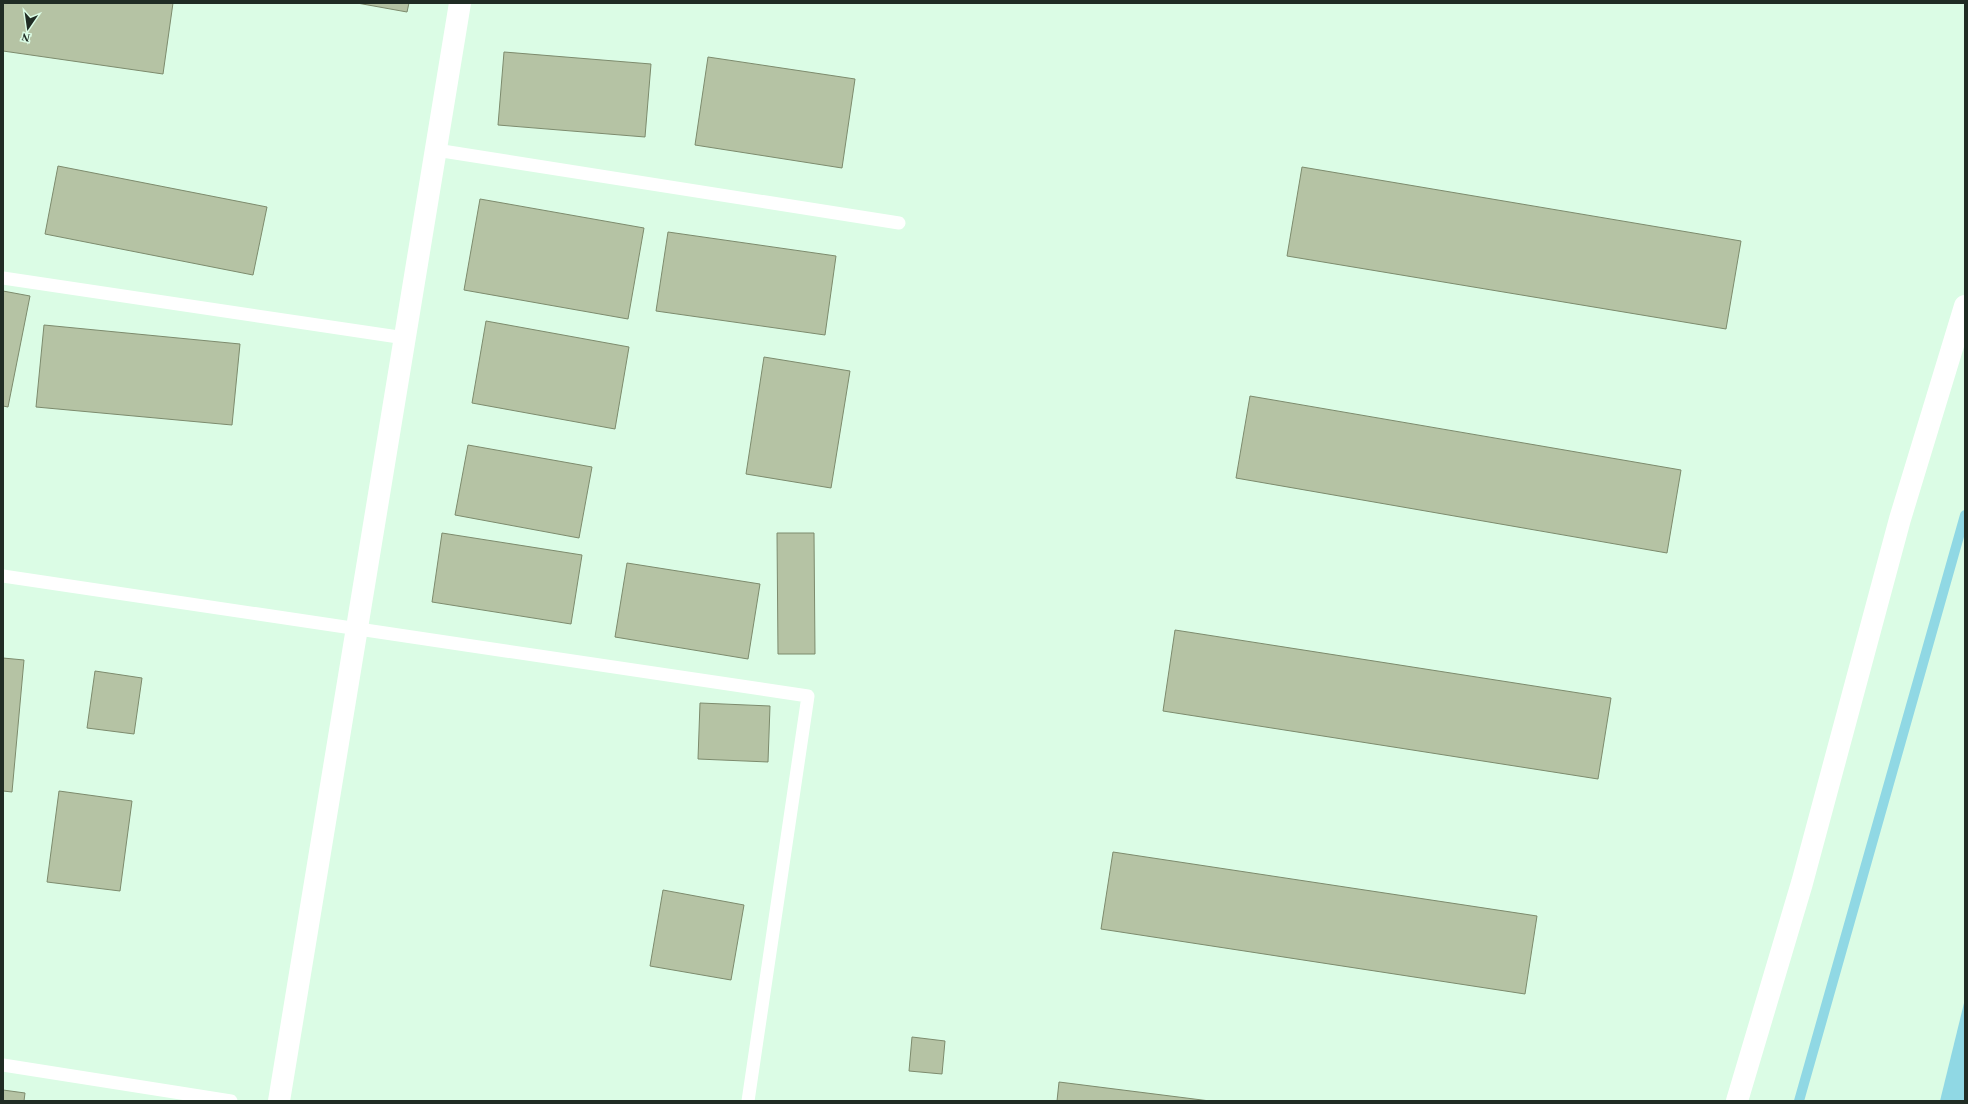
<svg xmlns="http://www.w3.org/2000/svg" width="1968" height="1104" font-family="Georgia,serif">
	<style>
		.water { fill: #90d8e4 }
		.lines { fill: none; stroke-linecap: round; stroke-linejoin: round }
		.stream { stroke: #90d8e4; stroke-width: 10 }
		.building { fill: #b5c3a4; stroke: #7d8b6d }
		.lane { stroke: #fff; stroke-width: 13 }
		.street { stroke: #fff; stroke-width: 22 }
	</style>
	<rect width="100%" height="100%" fill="#dbfce5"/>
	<!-- water -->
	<path class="water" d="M1965,999V1101H1940Z"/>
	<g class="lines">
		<!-- stream -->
		<path class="stream" d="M1799,1101L1965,515"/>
	</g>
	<!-- building -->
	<g class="building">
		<path d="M3,3H173L163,74L3,51Z"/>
		<path d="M357,3H409L407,12Z"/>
		<path d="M504,52L651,64L645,137L498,125Z"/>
		<path d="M708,57L855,79L842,168L695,145Z"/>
		<path d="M58,166L267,207L253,275L45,234Z"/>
		<path d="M1302,167L1741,241L1726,329L1287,256Z"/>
		<path d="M480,199L644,228L628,319L464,290Z"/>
		<path d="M668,232L836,256L825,335L656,311Z"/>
		<path d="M3,291L30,296L8,407L3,406Z"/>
		<path d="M486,321L629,347L615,429L472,403Z"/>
		<path d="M44,325L240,344L232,425L36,407Z"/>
		<path d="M764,357L850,371L831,488L746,474Z"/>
		<path d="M1250,396L1681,470L1667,553L1236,478Z"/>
		<path d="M468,445L592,467L579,538L455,515Z"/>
		<path d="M442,533L582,555L571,624L432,602Z"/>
		<path d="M777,533H814L815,654H778Z"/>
		<path d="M627,563L760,584L748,659L615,637Z"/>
		<path d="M1175,630L1611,698L1598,779L1163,711Z"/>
		<path d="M3,658L24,660L12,792L3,791Z"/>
		<path d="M95,671L142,678L134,734L87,728Z"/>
		<path d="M700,703L770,706L768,762L698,759Z"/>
		<path d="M59,791L132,801L120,891L47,882Z"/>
		<path d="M1113,852L1537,916L1525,994L1101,929Z"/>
		<path d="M663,890L744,905L731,980L650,966Z"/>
		<path d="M912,1037L945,1041L942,1074L909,1071Z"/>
		<path d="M1059,1082L1210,1101H1057Z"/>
		<path d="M3,1090L25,1093L24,1101H3Z"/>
	</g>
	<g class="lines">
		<!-- lane -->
		<g class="lane">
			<path d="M436,150L899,223"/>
			<path d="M3,278L405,338"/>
			<path d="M3,576L808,696L748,1101"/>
			<path d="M3,1065L231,1101"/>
		</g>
		<!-- street -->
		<g class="street">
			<path d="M279,1101L460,3"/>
			<path d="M1737,1101L1802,883L1900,519L1965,306"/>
		</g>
	</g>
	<!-- border -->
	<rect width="1968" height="1104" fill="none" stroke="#202c24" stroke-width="8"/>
	<!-- north arrow -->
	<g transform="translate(28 28) rotate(193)" stroke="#dbfce5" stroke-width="3" paint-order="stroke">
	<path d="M0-3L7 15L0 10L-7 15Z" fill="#202c24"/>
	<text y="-6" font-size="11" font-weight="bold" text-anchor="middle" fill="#202c24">N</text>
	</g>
</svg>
